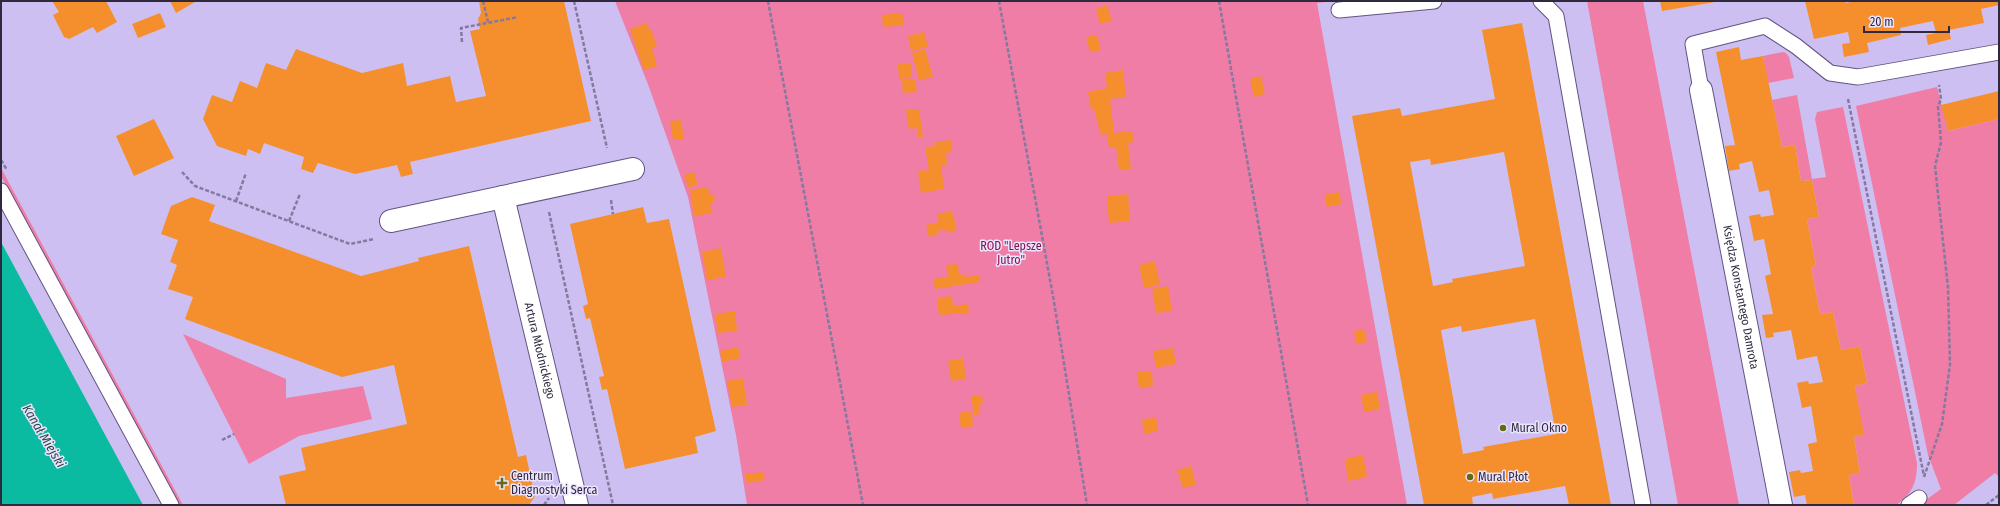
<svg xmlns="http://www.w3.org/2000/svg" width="2000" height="506" font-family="'Fira Sans Condensed',sans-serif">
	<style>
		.green { fill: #ef7da6 }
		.water { fill: #0abba2 }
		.building { fill: #f58f2d; fill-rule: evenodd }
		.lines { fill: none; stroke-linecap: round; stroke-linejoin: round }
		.lane-casing { stroke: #625481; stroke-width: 17 }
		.street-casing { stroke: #625481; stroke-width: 24 }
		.path { stroke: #84799e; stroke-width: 2.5; stroke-dasharray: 4 2; stroke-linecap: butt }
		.lane { stroke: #fff; stroke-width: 15 }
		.street { stroke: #fff; stroke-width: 22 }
		.poi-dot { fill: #5e6c15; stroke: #ece4ff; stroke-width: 1.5 }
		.labels { text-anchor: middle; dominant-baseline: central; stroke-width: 3; stroke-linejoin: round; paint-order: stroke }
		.park-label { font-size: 12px; fill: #851249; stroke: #ece4ff }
		.street-label { font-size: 12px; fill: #2f293d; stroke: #ece4ff }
		.poi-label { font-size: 12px; fill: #2f293d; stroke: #ece4ff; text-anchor: start }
		.water-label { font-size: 13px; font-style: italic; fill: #294841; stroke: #ece4ff }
	</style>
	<rect width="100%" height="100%" fill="#cebff2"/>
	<!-- green -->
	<g class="green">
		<path d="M615,1H1334L1317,3L1407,505H747L736,435L688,197L649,87Z"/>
		<path d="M1587,1H1643L1739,505H1678Z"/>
		<path d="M1783,52L1786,53L1789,57L1794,78L1768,83L1763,56Z"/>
		<path d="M1937,87L1948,131L1999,119V477L1995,473L1954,505H1919L1941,489L1928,455L1856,106Z"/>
		<path d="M1797,95L1812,179L1826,177L1815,119L1817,112L1843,107L1917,463C1917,483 1912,494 1896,505H1854L1849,475L1860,473L1854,437L1863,435L1855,386L1867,383L1860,346L1841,350L1833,312L1820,314L1811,267L1816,266L1807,219L1819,217L1812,180L1801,181L1795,145L1782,147L1772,100Z"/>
		<path d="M1,168L183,505H178L1,176Z"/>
		<path d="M183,334L286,379V398L363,386L372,419L299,436L249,464Z"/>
	</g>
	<!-- water -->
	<path class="water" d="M1,242L143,505H3L1,501Z"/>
	<!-- building -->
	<g class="building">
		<path d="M52,1H106L117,22L97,33L93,27L69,39L64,37L53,15L59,12Z"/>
		<path d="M170,1H195V2L176,13Z"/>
		<path d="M479,1H564L591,121L410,162L413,174L401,177L397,165L355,174L318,163L313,173L301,169L304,157L264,143L260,154L248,149L246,156L217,146L203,119L212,95L232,102L240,81L257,88L266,63L286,70L296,49L362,73L403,63L407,86L450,76L456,102L486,96L470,31L480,29L478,19L481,13Z"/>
		<path d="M1660,1H1715V2L1662,11Z"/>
		<path d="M1805,1H1845L1846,3L1855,1H1999V5L1981,9L1984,23L1949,30L1951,39L1928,45L1926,35L1936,33L1933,21L1900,28L1901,35L1867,43L1869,52L1844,57L1842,44L1850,43L1848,32L1814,39Z"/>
		<path d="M1107,5L1112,21L1100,24L1096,9Z"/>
		<path d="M160,13L166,27L138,38L132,24Z"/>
		<path d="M902,13L904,25L883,27L882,15Z"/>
		<path d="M1522,23L1611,505H1569L1565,486L1493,499L1492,493L1472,497L1473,505H1424L1352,116L1400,108L1402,116L1495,99L1482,30ZM1504,152L1525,266L1452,279L1453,282L1433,286L1410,162L1430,159L1431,165ZM1535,319L1556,434L1483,447L1484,450L1463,454L1441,330L1461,326L1462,332Z"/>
		<path d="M644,24H647L649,30L651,29L657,46L652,48L657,66L644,70L630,29Z"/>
		<path d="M924,32L928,47L911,51L908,36Z"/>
		<path d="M1097,35L1101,50L1090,52L1086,37Z"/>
		<path d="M1739,47L1741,60L1763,56L1782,147L1795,145L1801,181L1812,180L1819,217L1807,219L1816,266L1811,267L1820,314L1833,312L1841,350L1860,346L1867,383L1855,386L1864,435L1854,437L1860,473L1849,475L1854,505H1807L1805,495L1794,497L1789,472L1800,470L1801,473L1813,471L1808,444L1817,442L1811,406L1802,408L1797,383L1808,381L1809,384L1823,382L1817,356L1797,360L1791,330L1773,333L1774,337L1766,338L1762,315L1773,314L1765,276L1771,274L1764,239L1754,241L1749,216L1760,214L1761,217L1774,215L1769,190L1759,192L1752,161L1739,164L1740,169L1729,171L1725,146L1735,145L1716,52Z"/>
		<path d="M925,49L933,77L919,80L912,53Z"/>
		<path d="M911,63L912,78L899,79L898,64Z"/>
		<path d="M1123,70L1126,97L1110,99L1114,133L1132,131L1134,142L1128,143L1131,169L1119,170L1116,147L1109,148L1107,134L1101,135L1094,109H1091L1088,92L1107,88L1105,73Z"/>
		<path d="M1261,76L1265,94L1254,97L1250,79Z"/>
		<path d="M915,79L917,92L903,93L902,80Z"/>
		<path d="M1999,91V119L1948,131L1941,105Z"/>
		<path d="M919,109L923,137L918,138L917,128L909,129L906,110Z"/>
		<path d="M154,119L174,158L134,176L116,136Z"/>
		<path d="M681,120L684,139L673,140L670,121Z"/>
		<path d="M951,140L952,152L946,153L947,165H941L944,189L921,193L918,171L929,170L925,147L936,146V142Z"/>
		<path d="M694,172L698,185L688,187L684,175Z"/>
		<path d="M708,187L709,195L714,194L715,202L710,203L712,213L694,216L690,190Z"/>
		<path d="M1339,192L1342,204L1327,207L1324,195Z"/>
		<path d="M1128,194L1130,221L1109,223L1107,196Z"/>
		<path d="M192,197L215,205L209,221L361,276L419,261L418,258L469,246L518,457L526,455L535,496L529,505H286L279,476L306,470L301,448L407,424L394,365L342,377L185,319L193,297L168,289L177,265L170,262L178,240L161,234L171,206Z"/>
		<path d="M643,207L647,223L669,219L716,431L695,437L698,453L625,469L607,389L602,390L599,377L604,376L590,318L586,319L583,306L588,304L570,224Z"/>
		<path d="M952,211L957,230L947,233L946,229L938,231L939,234L929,237L926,225L939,222L937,214Z"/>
		<path d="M721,248L726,277L707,280L702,252Z"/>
		<path d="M1155,261L1160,285L1144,288L1139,265Z"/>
		<path d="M958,264L959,275L966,274V277L979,275L980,282L935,289L933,279L948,277L946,265Z"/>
		<path d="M1168,286L1172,311L1156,313L1152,289Z"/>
		<path d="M952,296L953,306L968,304L969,313L939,315L937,298Z"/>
		<path d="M735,311L737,331L718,333L715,314Z"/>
		<path d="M1364,329L1367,342L1356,344L1354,331Z"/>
		<path d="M738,347L740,358L722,362L720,351Z"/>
		<path d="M1173,348L1176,364L1156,368L1153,351Z"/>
		<path d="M963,358L966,379L951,381L948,361Z"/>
		<path d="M1152,371L1153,386L1139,388L1137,372Z"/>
		<path d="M743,378L747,405L732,407L727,381Z"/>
		<path d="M1377,392L1380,409L1364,412L1361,395Z"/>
		<path d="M982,395L983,404L979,405L980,414L974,415L971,396Z"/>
		<path d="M972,411L973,426L961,428L959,413Z"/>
		<path d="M1156,417L1158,431L1144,434L1142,420Z"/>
		<path d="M1363,455L1367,477L1348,481L1345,459Z"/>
		<path d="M1191,466L1196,485L1183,488L1177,470Z"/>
		<path d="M763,472L765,480L747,483L745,474Z"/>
	</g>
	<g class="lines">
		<!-- lane casing -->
		<g class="lane-casing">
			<g id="lane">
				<path d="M1541,1L1556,16L1643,505"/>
				<path d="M1339,10L1434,1"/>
				<path d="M1701,90L1693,44L1765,26L1796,46L1830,73L1858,77L1999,52"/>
				<path d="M1,191L171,505"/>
				<path d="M1909,505L1919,498"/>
			</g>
		</g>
		<!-- street casing -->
		<g class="street-casing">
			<g id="street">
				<path id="s1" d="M1701,90L1781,505"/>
				<path id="s2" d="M503,197L577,505"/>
				<path d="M391,221L633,169"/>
			</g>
		</g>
		<!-- path -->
		<g class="path">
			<path d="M483,1L488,22"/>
			<path d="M574,1L607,148"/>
			<path d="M768,1L863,505"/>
			<path d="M999,1L1053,296L1087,505"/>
			<path d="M1219,1L1308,505"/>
			<path d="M462,42L461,28L518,17"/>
			<path d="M1848,99L1924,476"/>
			<path d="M1,160L7,170"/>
			<path d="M182,172L195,186L350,244L374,239"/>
			<path d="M611,200L613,214"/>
			<path d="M236,201L246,173"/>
			<path d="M549,212L613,505"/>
			<path d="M289,221L300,194"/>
			<path d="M222,440L234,434"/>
			<path d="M1924,477L1942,424L1950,364L1948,288L1935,166L1941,142L1938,107L1941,99L1939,85"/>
			<path d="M544,505L549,498"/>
			<path d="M1986,505L1999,495"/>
		</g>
		<!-- lane -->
		<use href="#lane" class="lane"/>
		<!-- street -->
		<use href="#street" class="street"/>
	</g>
	<!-- markers -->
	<g class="poi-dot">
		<circle cx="1503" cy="428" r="4"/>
		<circle cx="1470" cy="477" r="4"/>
		<path d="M500 477h4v4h4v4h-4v4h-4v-4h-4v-4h4z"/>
	</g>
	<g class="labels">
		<!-- park labels -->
		<g class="park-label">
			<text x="1011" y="246">ROD "Lepsze<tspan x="1011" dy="14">Jutro"</tspan></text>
		</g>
		<!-- street labels -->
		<g class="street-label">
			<text stroke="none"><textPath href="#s1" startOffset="211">Księdza Konstantego Damrota</textPath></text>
			<text stroke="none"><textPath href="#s2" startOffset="158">Artura Młodnickiego</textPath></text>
		</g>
		<!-- poi labels -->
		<g class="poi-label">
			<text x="1511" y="428">Mural Okno</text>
			<text x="511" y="476">Centrum<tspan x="511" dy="14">Diagnostyki Serca</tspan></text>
			<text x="1478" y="477">Mural Płot</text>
		</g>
		<!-- water labels -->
		<g class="water-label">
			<text transform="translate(44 436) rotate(59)">Kanał Miejski</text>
		</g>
	</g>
	<!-- border -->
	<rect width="2000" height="506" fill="none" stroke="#2f293d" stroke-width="4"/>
	<!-- scale -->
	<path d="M1864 26v6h85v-6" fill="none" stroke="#2f293d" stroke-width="2"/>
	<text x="1870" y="26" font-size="12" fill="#2f293d" stroke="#ece4ff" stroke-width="3" paint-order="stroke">20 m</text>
</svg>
